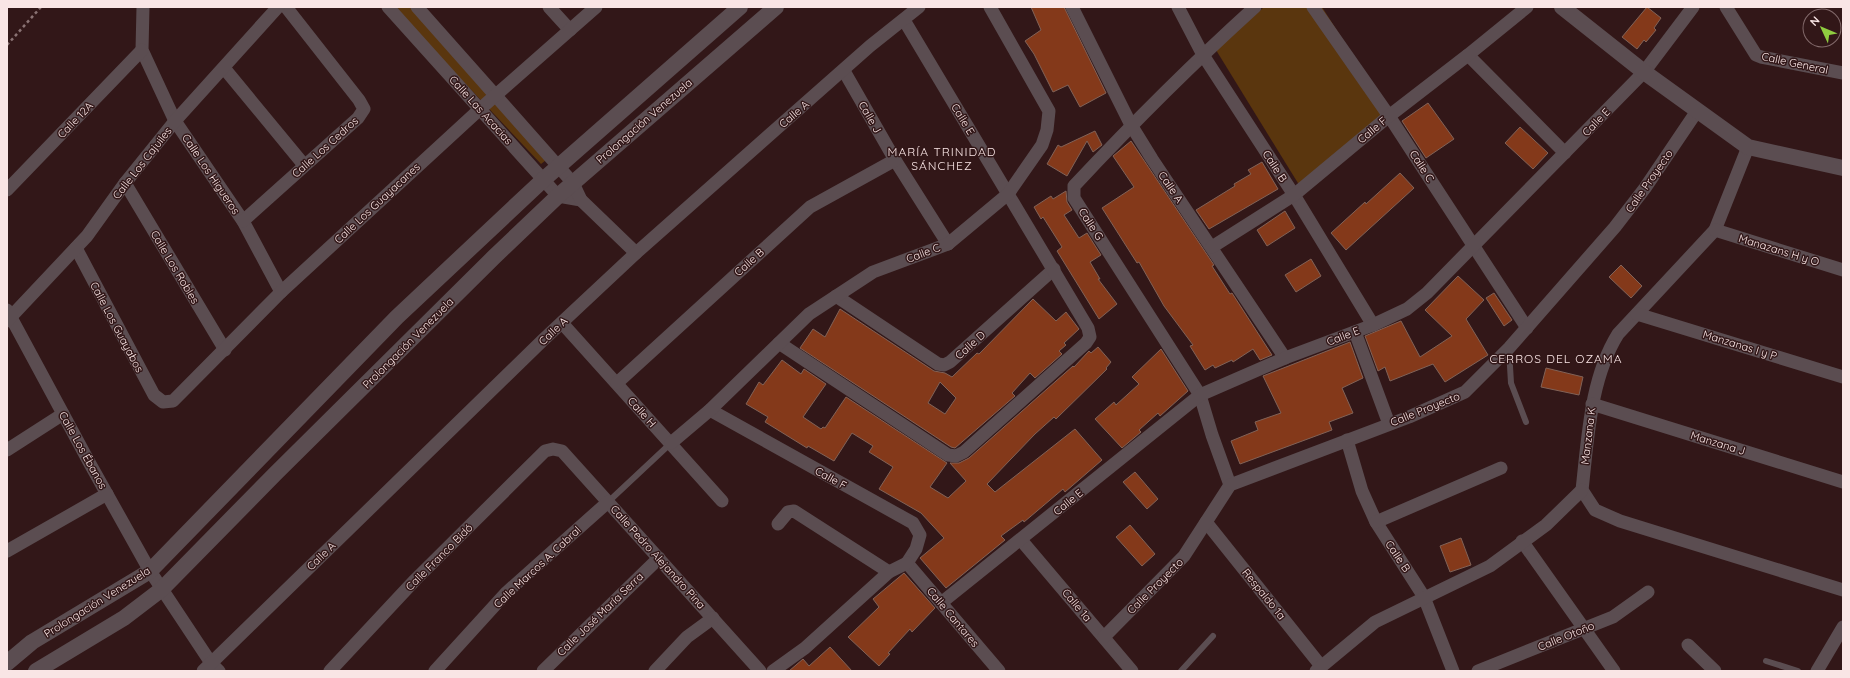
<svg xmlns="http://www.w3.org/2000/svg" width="1850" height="678" font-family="Quicksand,sans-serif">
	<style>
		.green { fill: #5a360e }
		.building { fill: #84391a; stroke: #816257; fill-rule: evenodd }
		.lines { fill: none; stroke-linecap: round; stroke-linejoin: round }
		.path { stroke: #8a7273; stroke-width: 2.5; stroke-dasharray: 3 3; stroke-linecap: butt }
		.service { stroke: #5b4d51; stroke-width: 6 }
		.minor { stroke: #5b4d51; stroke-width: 13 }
		.tertiary { stroke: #5b4d51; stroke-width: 16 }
		.labels { text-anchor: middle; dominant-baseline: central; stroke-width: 3; stroke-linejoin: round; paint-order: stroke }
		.street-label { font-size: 11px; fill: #f9e5e5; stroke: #321718 }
		.neighbourhood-label { font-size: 12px; letter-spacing: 1px; fill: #f9e5e5; stroke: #321718 }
	</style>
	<rect width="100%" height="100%" fill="#321718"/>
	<!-- green -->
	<g class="green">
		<path d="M393,7H417L554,154L541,164Z"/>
		<path d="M1264,7H1322L1389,112L1301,188L1216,50Z"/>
	</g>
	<!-- building -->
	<g class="building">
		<path d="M1031,7H1064L1106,93L1080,107L1068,85L1053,92L1034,54L1025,41L1041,30Z"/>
		<path d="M1647,7L1661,18L1654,28L1656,30L1646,42L1644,40L1637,49L1622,37Z"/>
		<path d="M1428,103L1454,139L1426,158L1402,121Z"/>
		<path d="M1520,127L1548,153L1533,169L1505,143Z"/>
		<path d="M1095,131L1102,145L1093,152L1087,141L1067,176L1047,164L1058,145L1061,147Z"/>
		<path d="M1131,141L1214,265L1212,266L1230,294L1232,293L1272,355L1260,360L1253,349L1233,362L1232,360L1215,368L1213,365L1205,370L1190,346L1193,345L1164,306L1139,262L1137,263L1102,208L1134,187L1113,156Z"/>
		<path d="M1262,162L1278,189L1209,229L1196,210L1235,186L1234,184L1251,174L1248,170Z"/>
		<path d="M1400,173L1414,188L1346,250L1331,233L1365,202L1366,204Z"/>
		<path d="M1066,191L1067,202L1072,210L1064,215L1079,238L1087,233L1101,255L1090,262L1100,279H1098L1117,304L1099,319L1057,251L1062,247L1043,217L1041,219L1034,207L1051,196L1053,199Z"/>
		<path d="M1285,211L1295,228L1267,246L1257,230Z"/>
		<path d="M1311,259L1321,276L1296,292L1285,275Z"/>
		<path d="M1621,265L1642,286L1631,298L1609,277Z"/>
		<path d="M1458,276L1484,300L1466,319L1488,355L1445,382L1433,364L1390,381L1385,367L1378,371L1365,336L1401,321L1420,357L1452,336L1425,310Z"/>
		<path d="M1494,293L1512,320L1504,326L1486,298Z"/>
		<path d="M1033,299L1056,321L1066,312L1079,329L1064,343L1066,345L1059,351L1062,354L1035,378L1030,373L1012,393L1015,396L955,448L951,447L800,348L813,329L825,337L840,309L934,371L945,373L952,377L977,353L979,354ZM940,382L956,398L945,414L928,403Z"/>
		<path d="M1350,342L1363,378L1342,388L1353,413L1329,422L1332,430L1240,464L1231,441L1258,430L1255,422L1281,413L1263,376Z"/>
		<path d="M1098,347L1111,362L1106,368L1107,369L1056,419L1054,417L1035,434L987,484L995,492L1075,429L1102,460L1065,492L1063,489L1024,522L1023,520L1001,536L1005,540L946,588L920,558L944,538L921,513L879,489L893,467L869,452L873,446L852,433L834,461L808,446L807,448L765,422L768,417L746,404L759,382L763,385L782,360L801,374L804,369L826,384L803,417L821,429L823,427L825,428L846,397L947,463L930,487L948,498L966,481L950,463H959L969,458L1073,366L1074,367L1089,351L1091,353Z"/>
		<path d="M1161,349L1188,391L1160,416L1158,413L1139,430L1141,432L1122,448L1095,419L1114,402L1116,405L1139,384L1132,377Z"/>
		<path d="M1546,368L1583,377L1579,395L1541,387Z"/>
		<path d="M1135,472L1158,499L1147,509L1123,482Z"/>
		<path d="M1130,525L1155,554L1142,566L1116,537Z"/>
		<path d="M1461,538L1471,565L1450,572L1440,546Z"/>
		<path d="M904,573L935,608L912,632L910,629L888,653L890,654L879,666L848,637L879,607L873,599Z"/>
		<path d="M830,647L852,671H789L803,659L809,666Z"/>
	</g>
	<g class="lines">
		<!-- path -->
		<path class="path" d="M7,45L41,7"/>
		<!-- service -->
		<g class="service">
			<path d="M1509,350L1511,383L1526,422"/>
			<path d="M608,502L671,443"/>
			<path d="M1766,661L1798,671"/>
			<path d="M1181,671L1213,636"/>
		</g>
		<!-- minor -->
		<g class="minor">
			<path d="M143,7L142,50L175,121L243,221L281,292"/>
			<path d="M388,7L558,196L581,200"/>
			<path d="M417,7L573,183L581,200L636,253"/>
			<path d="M549,7L570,30"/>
			<path d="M1072,7L1131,125L1152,159L1285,358"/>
			<path d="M1178,7L1203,55L1294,195L1373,325"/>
			<path d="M1313,7L1389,116L1527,328"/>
			<path d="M1726,7L1756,55L1761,57L1843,73"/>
			<path d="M1468,55L1565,153"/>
			<path d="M224,68L304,165"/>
			<path d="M844,71L895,160L948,244"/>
			<path d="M1748,147L1715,230L1618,334C1590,379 1588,438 1582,490L1595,510L1620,521L1843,590"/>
			<path d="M125,183L225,350"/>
			<path d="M7,190L142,50"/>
			<path d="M243,221L358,118L364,109L359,100L286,7"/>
			<path d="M1715,230L1843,270"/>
			<path d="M1212,247L1294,195L1389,116L1468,55L1527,7"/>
			<path d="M76,248L154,395L163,402L173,401L281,292L480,109L596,7"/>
			<path d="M836,296L938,364L944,365L950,362L1054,269"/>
			<path d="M7,310L89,462L150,571L211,663L219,671"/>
			<path d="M1637,314L1843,377"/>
			<path d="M7,321L87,236L125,183L175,121L278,7"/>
			<path d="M562,323L722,501"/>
			<path d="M1355,332L1389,424"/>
			<path d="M779,343L948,455L956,456L964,452L1086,343L1090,337L1088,328L904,20"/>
			<path d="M617,383L810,207L895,160"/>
			<path d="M1592,404L1843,482"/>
			<path d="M710,410L913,523L920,535L916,549L907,563"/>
			<path d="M1347,440L1362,491L1376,522L1424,597L1453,671"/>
			<path d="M671,443L710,410L809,314L873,272L948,244L1008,194L1042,145L1047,130L1049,111L990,7"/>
			<path d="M7,450L63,414"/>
			<path d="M1230,485L1212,435L1200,395L1074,198V186C1132,124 1192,64 1255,7"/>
			<path d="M1206,522L1321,666"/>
			<path d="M1376,522L1501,468"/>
			<path d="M778,524L788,512L794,511L889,572"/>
			<path d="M1021,540L1132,671"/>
			<path d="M1522,541L1614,671"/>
			<path d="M7,551L107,494"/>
			<path d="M907,563L999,671"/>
			<path d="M941,603L1200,395L1285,358L1373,325L1407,309L1427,293L1644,72L1693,7"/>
			<path d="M1104,637L1184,556L1230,485L1409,417L1465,392L1509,348L1615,227L1645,188L1697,111"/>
			<path d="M1688,645L1715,671"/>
			<path d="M203,671L543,340L636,253L870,46L919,7"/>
			<path d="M330,671L415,580L545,451L553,449L562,451L760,671"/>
			<path d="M435,671L507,592L608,502"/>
			<path d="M543,671L659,558"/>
			<path d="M655,671L687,637L713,618"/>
			<path d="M773,671L805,648L889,572L907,563"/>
			<path d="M1316,671L1375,622L1490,566L1546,525L1582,490"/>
			<path d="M1478,671L1613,617L1648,592"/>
			<path d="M1817,671L1843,627"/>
		</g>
		<!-- tertiary -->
		<g class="tertiary">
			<path d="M1562,7L1644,72L1748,147L1843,168"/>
			<path d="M7,663L32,642L150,571L397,317L543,180L740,7"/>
			<path d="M36,671L124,618L162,589L275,474L494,257L558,196L776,7"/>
		</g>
	</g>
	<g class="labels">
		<!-- street labels -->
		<g class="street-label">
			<text transform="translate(1795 63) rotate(12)">Calle General</text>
			<text transform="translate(481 110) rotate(48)">Calle Las Acacias</text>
			<text transform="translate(794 114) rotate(-41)">Calle A</text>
			<text transform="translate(870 117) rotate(60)">Calle J</text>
			<text transform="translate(963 119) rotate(59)">Calle E</text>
			<text transform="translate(75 120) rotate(-46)">Calle 12A</text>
			<text transform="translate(644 121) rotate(-41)">Prolongación Venezuela</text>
			<text transform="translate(1596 122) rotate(-46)">Calle E</text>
			<text transform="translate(1372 130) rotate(-40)">Calle F</text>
			<text transform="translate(325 147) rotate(-42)">Calle Los Cedros</text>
			<text transform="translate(142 163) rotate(-52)">Calle Los Cajuiles</text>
			<text transform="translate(1275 166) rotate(57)">Calle B</text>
			<text transform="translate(1422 166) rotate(57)">Calle C</text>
			<text transform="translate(211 174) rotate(56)">Calle Los Higueros</text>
			<text transform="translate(1649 181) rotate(-55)">Calle Proyecto</text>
			<text transform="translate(1171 187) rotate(56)">Calle A</text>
			<text transform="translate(377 203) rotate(-43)">Calle Los Guayacanes</text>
			<text transform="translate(1091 224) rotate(57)">Calle G</text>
			<text transform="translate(1779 250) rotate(17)">Manazans H y O</text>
			<text transform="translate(923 253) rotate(-21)">Calle C</text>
			<text transform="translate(749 262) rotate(-42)">Calle B</text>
			<text transform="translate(175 267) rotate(59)">Calle Los Robles</text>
			<text transform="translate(117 327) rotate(62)">Calle Los Guayabos</text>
			<text transform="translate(553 331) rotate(-43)">Calle A</text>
			<text transform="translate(1343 336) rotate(-21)">Calle E</text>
			<text transform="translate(408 343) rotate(-45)">Prolongación Venezuela</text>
			<text transform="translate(970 345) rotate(-42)">Calle D</text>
			<text transform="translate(1740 345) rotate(17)">Manzanas I y P</text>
			<text transform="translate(1425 409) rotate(-22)">Calle Proyecto</text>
			<text transform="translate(642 412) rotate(48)">Calle H</text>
			<text transform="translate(1588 436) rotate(-83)">Manzana K</text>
			<text transform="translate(1718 443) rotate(17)">Manzana J</text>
			<text transform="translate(83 450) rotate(61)">Calle Los Ébanos</text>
			<text transform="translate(831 478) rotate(29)">Calle F</text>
			<text transform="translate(1068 502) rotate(-39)">Calle E</text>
			<text transform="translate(321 556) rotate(-44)">Calle A</text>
			<text transform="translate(1398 556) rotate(56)">Calle B</text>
			<text transform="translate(439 557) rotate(-45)">Calle Franco Bidó</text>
			<text transform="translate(658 557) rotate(48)">Calle Pedro Alejandro Pina</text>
			<text transform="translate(537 567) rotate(-43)">Calle Marcos A. Cabral</text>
			<text transform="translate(1155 586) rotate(-45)">Calle Proyecto</text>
			<text transform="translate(1264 594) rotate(51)">Respaldo 1a</text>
			<text transform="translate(97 602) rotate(-32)">Prolongación Venezuela</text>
			<text transform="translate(1077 605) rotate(50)">Calle 1a</text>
			<text transform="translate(600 614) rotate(-44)">Calle José María Serra</text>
			<text transform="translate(953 617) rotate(50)">Calle Cantares</text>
			<text transform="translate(1566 636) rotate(-22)">Calle Otoño</text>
		</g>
		<!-- neighbourhood labels -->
		<g class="neighbourhood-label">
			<text x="942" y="151">MARÍA TRINIDAD<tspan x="942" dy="14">SÁNCHEZ</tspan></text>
			<text x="1556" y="358">CERROS DEL OZAMA</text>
		</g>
	</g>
	<!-- border -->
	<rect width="1850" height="678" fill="none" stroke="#f9e5e5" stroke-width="16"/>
	<!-- north arrow -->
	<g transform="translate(1822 28) rotate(314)"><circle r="19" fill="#321718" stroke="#82696a"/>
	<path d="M0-3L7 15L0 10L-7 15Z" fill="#90cd40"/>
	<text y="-6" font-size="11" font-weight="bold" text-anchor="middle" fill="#f9e5e5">N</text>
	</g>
</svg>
